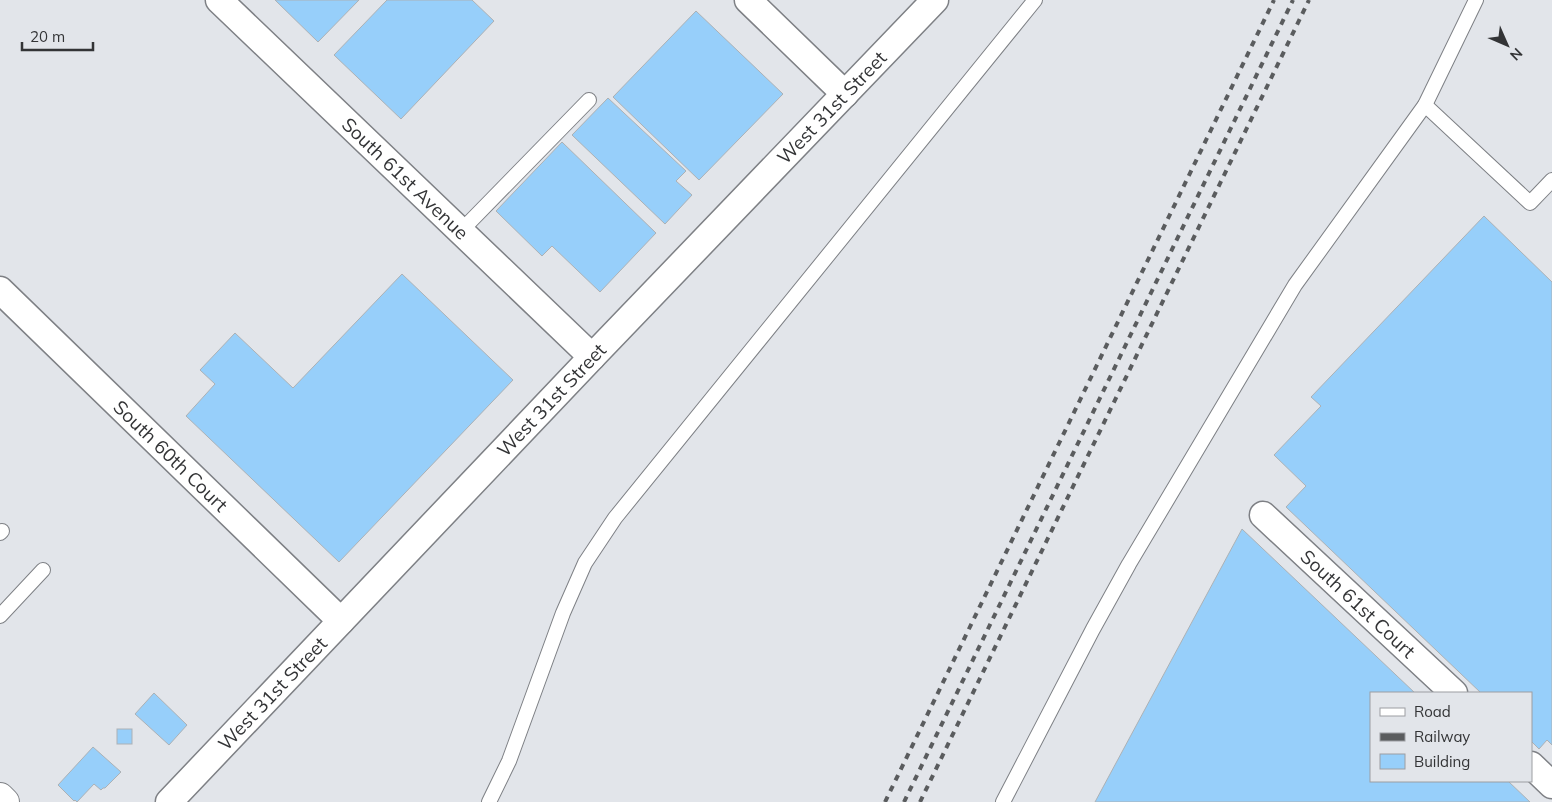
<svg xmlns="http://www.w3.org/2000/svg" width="1552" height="802" font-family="Mulish,sans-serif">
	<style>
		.building { fill: #97cffa; stroke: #acb1b5 }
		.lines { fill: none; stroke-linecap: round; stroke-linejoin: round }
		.lane-casing { stroke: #7e8085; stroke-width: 16 }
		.street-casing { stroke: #7e8085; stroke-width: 29 }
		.secondary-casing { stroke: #7e8085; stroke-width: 30 }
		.lane { stroke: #fff; stroke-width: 14 }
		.street { stroke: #fff; stroke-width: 26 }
		.secondary { stroke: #fff; stroke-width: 28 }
		.rail { stroke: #5a5c5e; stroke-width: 4; stroke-dasharray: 6 6; stroke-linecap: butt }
		.labels { text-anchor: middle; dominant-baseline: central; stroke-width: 5; stroke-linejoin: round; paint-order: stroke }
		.street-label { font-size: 19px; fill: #333436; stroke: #e2e5ea }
	</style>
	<rect width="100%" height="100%" fill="#e2e5ea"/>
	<!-- building -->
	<g class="building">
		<path d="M275,0H359L318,42Z"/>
		<path d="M387,0H472L494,21L401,119L334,55Z"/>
		<path d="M696,11L783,94L699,180L613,97Z"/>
		<path d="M608,98L686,171L676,181L692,195L665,224L572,135Z"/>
		<path d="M562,142L656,233L600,292L552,246L542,256L496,211Z"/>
		<path d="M1484,216L1552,282V745L1547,740L1539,749L1531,741V693H1481L1286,507L1306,486L1274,455L1321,406L1311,397Z"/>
		<path d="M402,274L513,380L339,562L186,416L215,384L200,370L235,333L293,388Z"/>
		<path d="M1242,529L1415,693H1371V781H1508L1530,802H1095Z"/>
		<path d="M154,693L187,725L169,745L135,714Z"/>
		<rect x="117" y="729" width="15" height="15"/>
		<path d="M93,747L121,772L105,788H103L101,790L94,784L77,802L75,800L74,801L58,785Z"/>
	</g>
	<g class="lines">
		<!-- lane casing -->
		<g class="lane-casing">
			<g id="lane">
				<path d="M1425,105L1530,203L1552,180"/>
				<path d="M460,232L589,100"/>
				<path d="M0,533L2,531"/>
				<path d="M0,616L43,570"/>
				<path d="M489,802L509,761L563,613L585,563L615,518L1035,0"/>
				<path d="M1003,802L1093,629L1129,564L1295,285L1425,105L1476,0"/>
			</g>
		</g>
		<!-- street casing -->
		<g class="street-casing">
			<g id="street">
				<path id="s1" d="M219,0L592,357"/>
				<path d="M748,0L845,94"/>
				<path id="s2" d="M0,290L341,621"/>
				<path id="s3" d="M1263,515L1454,693"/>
				<path d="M1531,765L1552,785"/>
				<path id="s4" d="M169,802L592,357L935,0"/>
			</g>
		</g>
		<!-- secondary casing -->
		<g class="secondary-casing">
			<path id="secondary" d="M0,797L5,802"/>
		</g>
		<!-- lane -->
		<use href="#lane" class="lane"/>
		<!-- street -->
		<use href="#street" class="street"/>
		<!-- secondary -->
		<use href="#secondary" class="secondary"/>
		<!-- rail -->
		<g class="rail">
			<path d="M885,802L1274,0"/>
			<path d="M904,802L1293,0"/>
			<path d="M920,802L1309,0"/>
		</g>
	</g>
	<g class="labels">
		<!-- street labels -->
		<g class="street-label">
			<text stroke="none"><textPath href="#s4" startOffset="960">West 31st Street</textPath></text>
			<text stroke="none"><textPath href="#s1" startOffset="258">South 61st Avenue</textPath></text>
			<text stroke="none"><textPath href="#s4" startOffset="555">West 31st Street</textPath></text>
			<text stroke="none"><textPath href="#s2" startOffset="238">South 60th Court</textPath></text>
			<text stroke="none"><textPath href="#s3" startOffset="130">South 61st Court</textPath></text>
			<text stroke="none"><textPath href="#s4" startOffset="150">West 31st Street</textPath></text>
		</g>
	</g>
	<!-- legend -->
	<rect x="1370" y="692" width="162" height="90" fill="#e2e5ea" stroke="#9c9ea2"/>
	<rect x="1380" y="708" width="25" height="8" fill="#ffffff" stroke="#9c9ea2"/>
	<text x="1414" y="717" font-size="15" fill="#333436">Road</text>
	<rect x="1380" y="733" width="25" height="8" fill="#5a5c5e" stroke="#9c9ea2"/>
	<text x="1414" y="742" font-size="15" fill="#333436">Railway</text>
	<rect x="1380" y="754" width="25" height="15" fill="#97cffa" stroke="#9c9ea2"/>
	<text x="1414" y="767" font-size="15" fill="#333436">Building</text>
	<!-- north arrow -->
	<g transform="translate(1507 45) rotate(135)" stroke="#e2e5ea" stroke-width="4" paint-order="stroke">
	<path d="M0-4L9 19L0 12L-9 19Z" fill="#333436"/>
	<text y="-8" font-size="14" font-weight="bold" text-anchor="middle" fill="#333436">N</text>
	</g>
	<!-- scale -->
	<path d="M22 42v8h71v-8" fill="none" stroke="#333436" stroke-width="2.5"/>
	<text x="30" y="42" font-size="15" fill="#333436" stroke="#e2e5ea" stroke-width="4" paint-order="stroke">20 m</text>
</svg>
